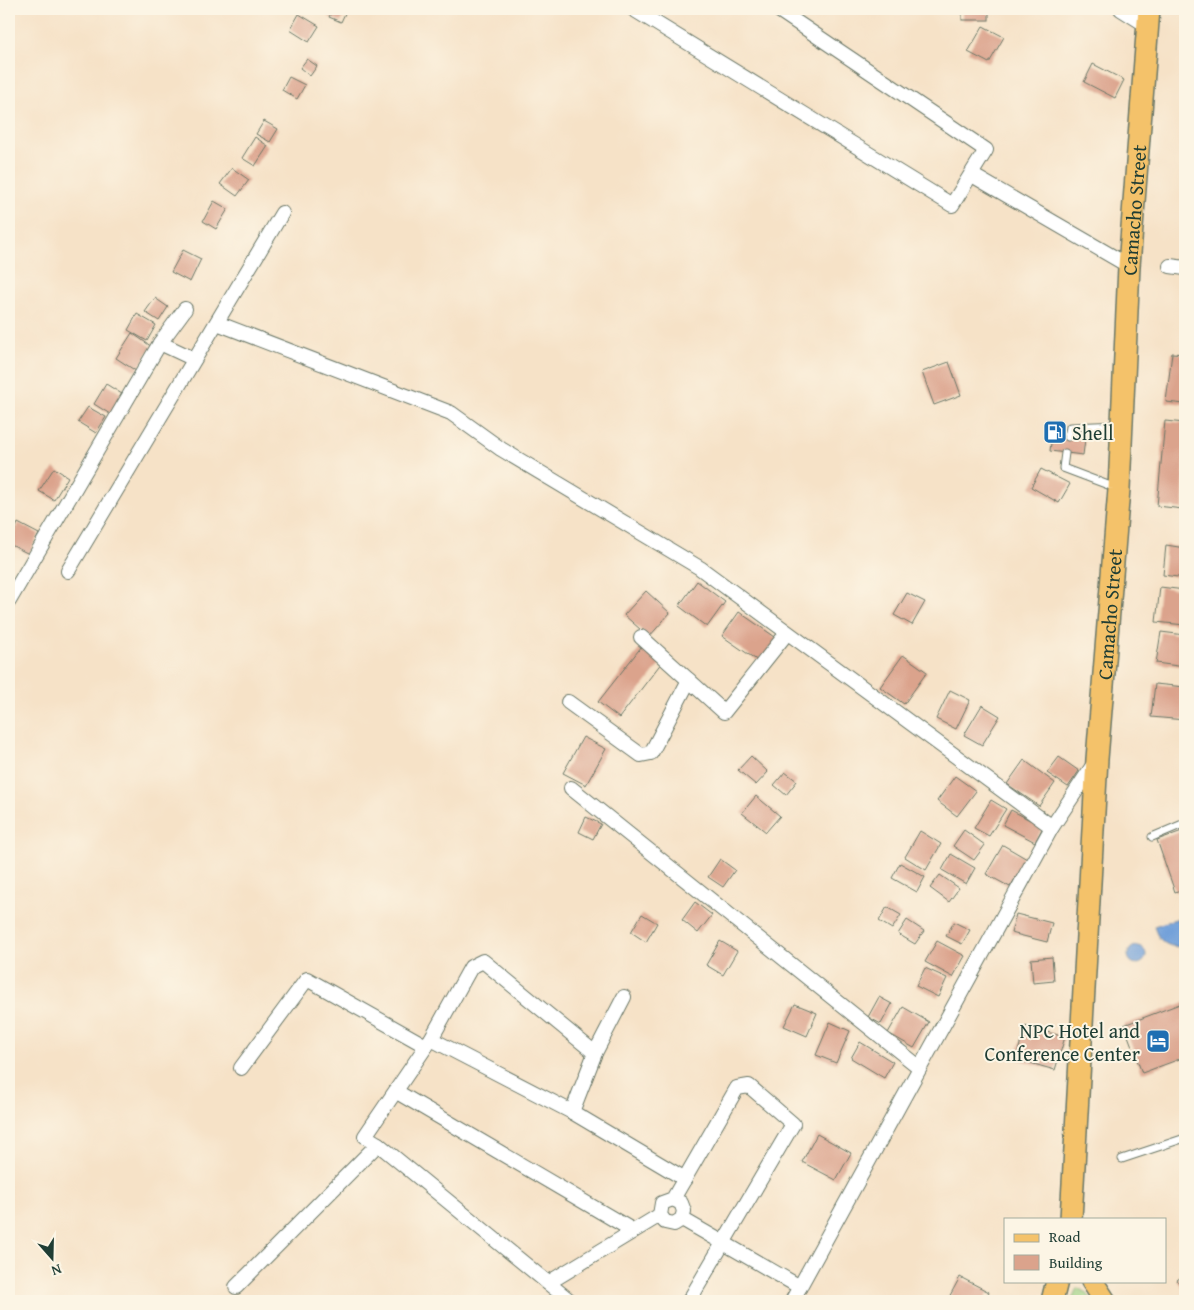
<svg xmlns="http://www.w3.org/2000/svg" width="1194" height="1310" font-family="'Gentium Book Plus',serif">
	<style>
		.green { fill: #9dd081; stroke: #5e865a }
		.water { fill: #709fd9; stroke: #486e86 }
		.building { fill: #dba38c }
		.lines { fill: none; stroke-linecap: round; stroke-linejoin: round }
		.lane-casing { stroke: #6a7767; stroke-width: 9 }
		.street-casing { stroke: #6a7767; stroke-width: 16 }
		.primary-casing { stroke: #6a7767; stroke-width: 24 }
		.lane { stroke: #fff; stroke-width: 7 }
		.street { stroke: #fff; stroke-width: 14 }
		.primary { stroke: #f4c26a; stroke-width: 21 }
		.labels { text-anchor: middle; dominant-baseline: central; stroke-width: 4; stroke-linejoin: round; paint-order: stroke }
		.street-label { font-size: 20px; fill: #1f3d34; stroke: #fcf5e5 }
		.poi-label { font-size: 20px; fill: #1f3d34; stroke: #fcf5e5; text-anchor: start }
	</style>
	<rect width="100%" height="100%" fill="#fcf5e5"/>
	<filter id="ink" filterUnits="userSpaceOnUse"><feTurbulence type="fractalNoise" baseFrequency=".02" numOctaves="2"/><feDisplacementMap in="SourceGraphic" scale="10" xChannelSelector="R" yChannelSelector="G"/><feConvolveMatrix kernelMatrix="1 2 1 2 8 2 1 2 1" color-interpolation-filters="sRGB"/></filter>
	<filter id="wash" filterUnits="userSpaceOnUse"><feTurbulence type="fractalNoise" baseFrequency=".0096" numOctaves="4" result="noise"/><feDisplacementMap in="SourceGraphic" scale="20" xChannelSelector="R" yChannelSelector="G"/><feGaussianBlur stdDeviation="1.12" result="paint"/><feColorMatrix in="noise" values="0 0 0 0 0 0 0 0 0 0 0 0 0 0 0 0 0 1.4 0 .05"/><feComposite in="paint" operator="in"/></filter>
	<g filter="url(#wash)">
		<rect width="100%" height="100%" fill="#f6e2c7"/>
		<!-- green -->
		<path class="green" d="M1077,1288L1086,1292L1093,1301H1071Z"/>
		<!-- water -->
		<g class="water">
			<path d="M1185,916V946C1169,949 1158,942 1154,926Z"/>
			<circle cx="1137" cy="955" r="9"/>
		</g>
		<g id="blocks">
			<!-- building -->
			<g class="building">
				<path d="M333,9H347L341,22L329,17Z"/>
				<rect x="962" y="9" width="27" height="11"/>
				<path d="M299,14L319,26L309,42L290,30Z"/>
				<path d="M983,26L1004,37L989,63L968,52Z"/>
				<path d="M307,59L317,66L310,76L300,68Z"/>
				<path d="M1093,64L1124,80L1115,98L1084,82Z"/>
				<path d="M289,77L305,85L297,99L282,90Z"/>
				<path d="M264,121L278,129L270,142L256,134Z"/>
				<path d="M255,137L268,146L255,166L242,158Z"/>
				<path d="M232,168L249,180L237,196L220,184Z"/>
				<path d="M214,201L228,209L216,229L203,221Z"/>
				<path d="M183,250L201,259L190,282L171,272Z"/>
				<path d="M155,298L168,307L159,321L145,312Z"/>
				<path d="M137,314L156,325L147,341L128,330Z"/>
				<path d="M132,333L152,347L136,371L116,358Z"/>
				<path d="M1172,353L1185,354V404L1166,402Z"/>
				<path d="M949,362L961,395L934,405L922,372Z"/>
				<path d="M106,384L122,394L110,414L94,404Z"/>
				<path d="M88,407L106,417L96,433L78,422Z"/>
				<path d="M1165,421L1185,423L1183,509L1157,506Z"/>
				<path d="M1052,435L1085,439L1083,455L1050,451Z"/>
				<path d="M54,468L68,477L54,500L39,491Z"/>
				<path d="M1041,469L1070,484L1059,503L1031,487Z"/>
				<path d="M18,523L39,534L29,554L9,544Z"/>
				<path d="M1166,545L1185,548V578L1163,575Z"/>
				<path d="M697,581L725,602L707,627L679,606Z"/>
				<path d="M1160,587L1185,590V625L1156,622Z"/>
				<path d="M646,591L670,613L649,637L624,615Z"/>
				<path d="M907,593L925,602L912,625L894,615Z"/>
				<path d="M739,612L778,639L761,663L722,636Z"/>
				<path d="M1161,632L1185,635V667L1156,663Z"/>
				<path d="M642,646L662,662L619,718L598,702Z"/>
				<path d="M903,655L927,672L904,704L880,687Z"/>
				<path d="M1155,684L1185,687V720L1151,717Z"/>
				<path d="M950,690L970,700L956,729L936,719Z"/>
				<path d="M982,705L1000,716L982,745L964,735Z"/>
				<path d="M583,737L606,749L586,785L563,773Z"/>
				<path d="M751,756L768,772L756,785L738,770Z"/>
				<path d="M1059,757L1079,771L1068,787L1047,773Z"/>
				<path d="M1024,760L1055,783L1039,806L1007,784Z"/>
				<path d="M785,772L797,781L786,795L774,785Z"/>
				<path d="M955,776L976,791L957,816L937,801Z"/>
				<path d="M756,796L780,816L766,832L742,813Z"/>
				<path d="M991,800L1006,809L989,836L974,828Z"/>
				<path d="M1011,810L1043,827L1035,842L1003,825Z"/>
				<path d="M586,817L601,824L593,839L579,832Z"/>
				<path d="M964,830L985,845L974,860L953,846Z"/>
				<path d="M1185,830V888L1175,892L1157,840Z"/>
				<path d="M920,831L941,844L926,870L905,857Z"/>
				<path d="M1003,845L1027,859L1010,887L986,874Z"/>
				<path d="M951,854L975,868L966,884L942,870Z"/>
				<path d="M720,859L735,870L723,887L708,877Z"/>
				<path d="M900,863L925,877L917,892L892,878Z"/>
				<path d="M940,875L959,888L949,902L930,888Z"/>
				<path d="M695,902L712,915L698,933L682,920Z"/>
				<path d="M887,907L901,915L892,929L879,921Z"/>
				<path d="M642,914L657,923L646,942L631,932Z"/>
				<path d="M1016,914L1052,923L1047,942L1011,933Z"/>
				<path d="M907,920L924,931L915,944L898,934Z"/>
				<path d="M954,922L970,930L962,944L946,936Z"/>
				<path d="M720,941L737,951L723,975L706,965Z"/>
				<path d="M937,941L965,956L953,977L925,962Z"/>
				<path d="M1052,957L1054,981L1033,983L1031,959Z"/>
				<path d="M925,968L947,978L938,997L916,986Z"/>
				<path d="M879,997L892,1004L881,1024L868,1017Z"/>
				<path d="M1185,1002V1057L1142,1073L1124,1025Z"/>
				<path d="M795,1004L817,1013L807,1036L784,1026Z"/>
				<path d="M903,1007L929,1022L914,1048L888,1033Z"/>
				<path d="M830,1022L850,1031L836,1063L816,1055Z"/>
				<path d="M1025,1026L1065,1037L1055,1070L1016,1059Z"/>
				<path d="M860,1042L893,1062L884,1078L851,1058Z"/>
				<path d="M817,1134L851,1153L836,1180L802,1162Z"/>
				<path d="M1185,1274V1291L1177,1280Z"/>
				<path d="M960,1277L989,1292L984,1301H947Z"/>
			</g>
		</g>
	</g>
	<g filter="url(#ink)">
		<use href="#blocks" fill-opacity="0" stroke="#6a7767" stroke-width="1"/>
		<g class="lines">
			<!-- lane casing -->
			<g class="lane-casing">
				<g id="lane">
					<path d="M1068,437L1070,427L1120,425"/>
					<path d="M1065,453L1063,468L1116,488"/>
					<path d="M1152,837L1185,823"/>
					<path d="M1122,1159L1185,1138"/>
				</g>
			</g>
			<!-- street casing -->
			<g class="street-casing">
				<g id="street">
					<path d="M633,9L952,205L986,150L777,9"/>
					<path d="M1121,9L1148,26"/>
					<path d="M972,175L1129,266"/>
					<path d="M1170,266L1185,268"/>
					<path d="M217,323L451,413L501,449L700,568L1052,827"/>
					<path d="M160,343L194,359"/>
					<path d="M68,571L282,213"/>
					<path d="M9,601L160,343L185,309"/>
					<path d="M641,637L724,712L787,633"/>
					<path d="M568,702L641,755L651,753L689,680"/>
					<path d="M571,788L919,1067"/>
					<path d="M431,1039L572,1112L685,1179"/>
					<path d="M241,1068L307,979L426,1046"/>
					<path d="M397,1092L632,1230"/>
					<path d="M572,1112L595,1053L624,997"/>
					<path d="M673,1199L681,1203L684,1211L682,1219L674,1224L665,1222L660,1215L662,1203L673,1199L737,1088L749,1086L793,1124L689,1301"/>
					<path d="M682,1219L800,1287"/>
					<path d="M548,1283L660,1215"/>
					<path d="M236,1287L378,1144"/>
					<path d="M570,1301L378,1144L365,1136L431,1039L471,967L483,961L595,1053"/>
					<path d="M792,1301L1052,827L1096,761"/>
				</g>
			</g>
			<!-- primary casing -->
			<g class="primary-casing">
				<g id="primary">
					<path id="s1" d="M1071,1219L1097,759L1119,489L1129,266L1149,9"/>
					<path d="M1092,1281L1105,1301"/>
					<path d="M1052,1301L1057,1281"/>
				</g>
			</g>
			<!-- lane -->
			<use href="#lane" class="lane"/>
			<!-- street -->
			<use href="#street" class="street"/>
			<!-- primary -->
			<use href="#primary" class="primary"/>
		</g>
	</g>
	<!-- icons -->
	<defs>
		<g id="fuel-square" transform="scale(1.25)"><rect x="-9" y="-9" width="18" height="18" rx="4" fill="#1f6fb2" stroke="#fcf5e5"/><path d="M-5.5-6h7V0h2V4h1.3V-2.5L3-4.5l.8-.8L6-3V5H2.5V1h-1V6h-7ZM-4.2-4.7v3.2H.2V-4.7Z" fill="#fff"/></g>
		<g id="hotel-square" transform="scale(1.25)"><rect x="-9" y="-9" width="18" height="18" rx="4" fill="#1f6fb2" stroke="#fcf5e5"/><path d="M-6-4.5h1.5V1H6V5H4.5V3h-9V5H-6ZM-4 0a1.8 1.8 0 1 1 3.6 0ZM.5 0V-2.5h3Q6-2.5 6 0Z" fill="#fff"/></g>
	</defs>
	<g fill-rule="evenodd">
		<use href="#fuel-square" x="1055" y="432"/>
		<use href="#hotel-square" x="1158" y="1041"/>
	</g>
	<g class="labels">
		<!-- street labels -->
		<g class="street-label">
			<text stroke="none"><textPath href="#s1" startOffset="1011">Camacho Street</textPath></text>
			<text stroke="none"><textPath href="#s1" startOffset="606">Camacho Street</textPath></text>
		</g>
		<!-- poi labels -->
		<g class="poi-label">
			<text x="1072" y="432">Shell</text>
			<text x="1140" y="1030" text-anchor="end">NPC Hotel and<tspan x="1140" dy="23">Conference Center</tspan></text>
		</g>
	</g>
	<!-- margin -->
	<rect width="1194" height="1310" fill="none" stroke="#fcf5e5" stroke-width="30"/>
	<!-- legend -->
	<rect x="1004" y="1218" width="162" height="65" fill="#fcf5e5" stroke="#a4ab9e"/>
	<rect x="1014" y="1234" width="25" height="8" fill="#f4c26a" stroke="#a4ab9e"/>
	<text x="1049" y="1242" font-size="15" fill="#1f3d34">Road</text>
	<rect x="1014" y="1255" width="25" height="15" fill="#dba38c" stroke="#a4ab9e"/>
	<text x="1049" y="1268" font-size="15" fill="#1f3d34">Building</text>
	<!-- north arrow -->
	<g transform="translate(52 1258) rotate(160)" stroke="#fcf5e5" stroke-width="4" paint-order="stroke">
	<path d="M0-4L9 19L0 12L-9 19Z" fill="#1f3d34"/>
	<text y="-8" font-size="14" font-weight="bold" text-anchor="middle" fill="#1f3d34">N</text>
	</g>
</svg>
